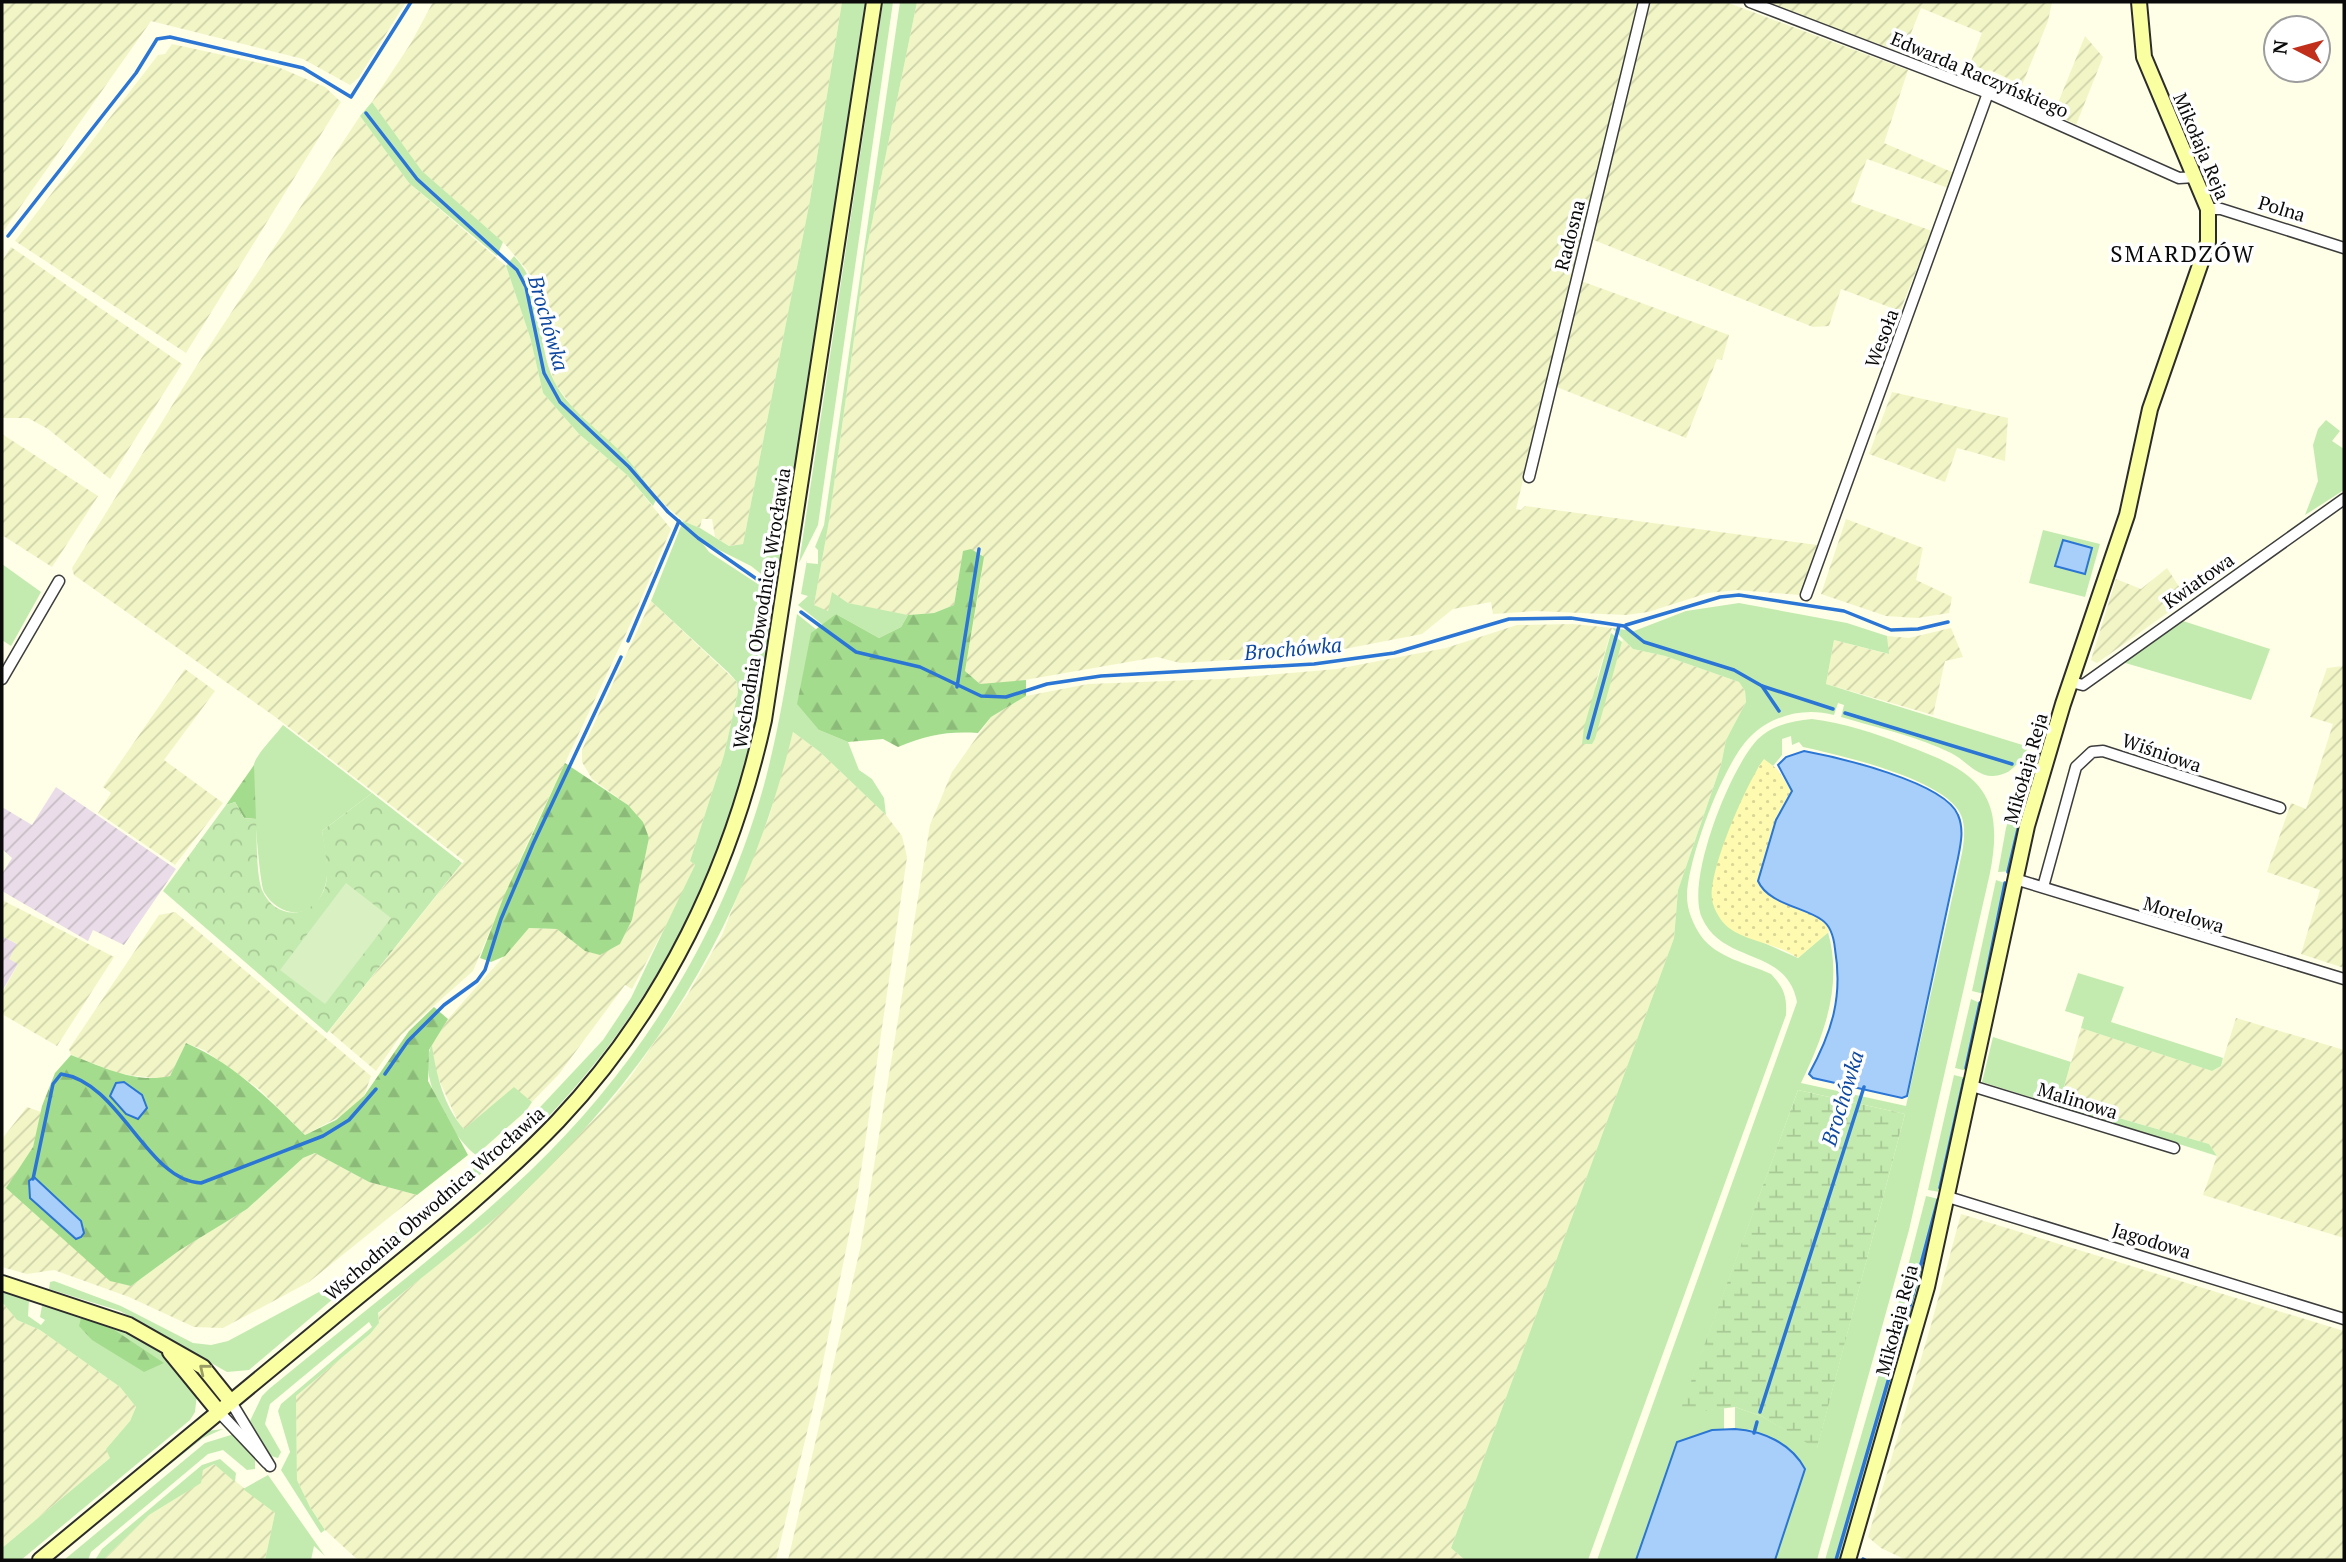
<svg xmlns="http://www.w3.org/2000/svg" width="2346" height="1562" font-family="'PT Serif',serif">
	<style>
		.industrial { fill: url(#industrial-furrows) }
		.farmland { fill: url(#farmland-furrows) }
		.grass { fill: #c4ebaf; fill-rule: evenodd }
		.forest { fill: url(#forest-firs) }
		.wetland { fill: url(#wetland-marsh) }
		.sand { fill: url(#sand-dots) }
		.park { fill: url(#park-crowns) }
		.pitch { fill: #d9f1c2 }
		.water { fill: #a8cefa; stroke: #2b75d5; stroke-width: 2 }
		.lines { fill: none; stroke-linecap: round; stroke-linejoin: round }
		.stream { stroke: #2b75d5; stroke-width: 3.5 }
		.street-casing { stroke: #3d3d3d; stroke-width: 13 }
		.secondary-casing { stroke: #2c2c2c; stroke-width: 18 }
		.street { stroke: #fff; stroke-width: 10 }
		.secondary { stroke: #faffa2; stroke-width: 14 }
		.oneway { stroke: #9a9d65 }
		.labels { text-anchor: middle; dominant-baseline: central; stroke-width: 7; stroke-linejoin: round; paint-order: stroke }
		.street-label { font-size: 19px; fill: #0a0a0a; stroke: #fff }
		.water-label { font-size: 21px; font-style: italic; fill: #0e48a1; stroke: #fff }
		.quarter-label { font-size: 23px; letter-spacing: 2px; fill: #0a0a0a; stroke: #fff }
	</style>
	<defs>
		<pattern id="industrial-furrows" width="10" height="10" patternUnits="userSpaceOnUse" patternTransform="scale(1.75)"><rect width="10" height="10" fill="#eadde9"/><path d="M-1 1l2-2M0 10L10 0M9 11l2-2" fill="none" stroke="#c7bcc6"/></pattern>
		<pattern id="farmland-furrows" width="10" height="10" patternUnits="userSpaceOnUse" patternTransform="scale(1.75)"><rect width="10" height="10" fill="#f2f6c6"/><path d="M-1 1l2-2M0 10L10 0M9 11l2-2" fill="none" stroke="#ced2a9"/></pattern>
		<pattern id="forest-firs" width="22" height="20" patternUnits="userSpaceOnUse" patternTransform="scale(1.75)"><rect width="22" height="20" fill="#a4dc8e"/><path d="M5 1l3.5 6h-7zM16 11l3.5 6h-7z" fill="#8cbb79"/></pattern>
		<pattern id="wetland-marsh" width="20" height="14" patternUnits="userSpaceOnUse" patternTransform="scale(1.75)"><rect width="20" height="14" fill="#c4ebaf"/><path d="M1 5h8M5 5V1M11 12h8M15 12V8" fill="none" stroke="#a7c895"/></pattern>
		<pattern id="sand-dots" width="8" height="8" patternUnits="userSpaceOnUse" patternTransform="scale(1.75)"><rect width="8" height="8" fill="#fefab0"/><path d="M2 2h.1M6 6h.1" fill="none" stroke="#d8d596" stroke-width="1.8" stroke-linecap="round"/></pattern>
		<pattern id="park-crowns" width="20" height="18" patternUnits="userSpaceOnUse" patternTransform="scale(1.75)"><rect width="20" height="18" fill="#c4ebaf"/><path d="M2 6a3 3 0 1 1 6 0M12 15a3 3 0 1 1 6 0" fill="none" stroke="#a7c895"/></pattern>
	</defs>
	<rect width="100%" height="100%" fill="#fffee7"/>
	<!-- industrial -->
	<g class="industrial">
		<path d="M56,787L176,869L124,945L93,930L88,941L2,891V874L12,858L2,849V807L32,825Z"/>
		<path d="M2,936L17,944L18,964L2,991Z"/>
	</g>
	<!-- farmland -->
	<g class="farmland">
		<path d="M2,2H406L359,77L350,85L303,59L151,21L2,233Z"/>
		<path d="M433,2H842L810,200L743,544L729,546L715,537L712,519H702L700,528L683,521L657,498L626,457L574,409L554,382L528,271L503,242L422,171L372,102L411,43Z"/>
		<path d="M917,2H1638L1516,509L1521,510L1525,506L1817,545L1800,595L1737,590L1708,593L1648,612L1626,615L1536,611L1493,614L1491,602L1453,609L1422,634L1313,655L1180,663L1157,657L1001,684H980L965,671L982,572L963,552L954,605L934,613L908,615L880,611L848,603L833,593L828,612L814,605L829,521L866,252Z"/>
		<path d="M1648,2H1726L1908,70L1884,143L1954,173L1948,188L1867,159L1851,202L1932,231L1900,311L1841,289L1829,326L1813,327L1591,239Z"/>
		<path d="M1761,2H2052L2048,21L2022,85L1990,70L1976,72L1972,79L1965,77L1982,33L1921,8L1903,53Z"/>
		<path d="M2085,36L2103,57L2076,125L2054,113Z"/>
		<path d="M172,44L278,67L325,87L341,102L186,353L15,241L158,55L165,54Z"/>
		<path d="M360,116L409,183L506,266L530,337L543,393L579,434L627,475L671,529L629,627L525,848L473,971L401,1035L376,1071L329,1031L464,861L274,716L74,575L72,568L197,365Z"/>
		<path d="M11,247L182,364L110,479L48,429L28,418H2V261Z"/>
		<path d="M1581,281L1729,335L1722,360L1717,359L1686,438L1554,386Z"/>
		<path d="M1892,392L2008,418L2005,461L1957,448L1945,482L1869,454Z"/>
		<path d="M2,434L98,496L52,567L2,535Z"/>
		<path d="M1846,519L1923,548L1916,580L1952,597L1949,613L1917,618L1886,616L1821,594Z"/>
		<path d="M2167,568L2187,599L2097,663L2091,660L2116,579L2141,589Z"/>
		<path d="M651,601L737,682L738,692L724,755L690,861L695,865L678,903L632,989L625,985L559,1074L532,1102L514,1088L465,1130L458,1122L436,1073L432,1045L448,1019L529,928L557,929L585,951L620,944L632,920L649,838L628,805L592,779L582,762V750Z"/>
		<path d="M1573,624L1612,628L1596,682L1592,744L1623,639L1633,649L1665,656L1739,682L1745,691L1746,702L1726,740L1721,765L1678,890L1674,938L1451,1548L1465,1560H788L861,1245L930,825L952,772L991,717L1026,696L1088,684L1222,679L1337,669L1446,648L1517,625Z"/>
		<path d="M1951,628L1963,657L1945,661L1933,715L1826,684L1834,640L1888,654L1887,636L1909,638Z"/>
		<path d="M2344,666V968L2301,954L2320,890L2267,872L2291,803L2306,809L2333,724L2310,717L2327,668Z"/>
		<path d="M185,669L215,691L164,760L223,803L175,865L98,813L111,793L103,787Z"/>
		<path d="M793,732L820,752L886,815L902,836L907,857L858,1191L817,1391L776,1560H358L325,1530L310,1507L297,1480L296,1396L370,1334L379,1323L378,1314L519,1196L604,1109L631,1076L688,994L722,935L769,817Z"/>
		<path d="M2,900L114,957L57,1046L2,1014V993L18,964L9,959L17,944L2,936Z"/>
		<path d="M175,912L371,1076L364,1096L348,1112L305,1135L259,1089L204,1050L186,1043L170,1076L161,1079L120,1074L71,1055L69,1049L159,915Z"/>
		<path d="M2236,1018L2344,1050V1238L2203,1195L2217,1156L2209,1144L2060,1101L2081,1028L2212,1071L2221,1066Z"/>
		<path d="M27,1107L41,1112L33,1147L131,1286L180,1250L247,1209L303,1158L315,1153L369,1182L417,1195L309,1282L223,1328L194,1327L129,1297L54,1270L27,1274L2,1267V1139Z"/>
		<path d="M1961,1214L2344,1331V1560H1906L1881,1548L1868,1537L1931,1325Z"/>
		<path d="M2,1302L17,1320L40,1330L120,1387L136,1407L130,1421L106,1449L111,1457L2,1548Z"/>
		<path d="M214,1464L275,1513L265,1560H103L149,1515L200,1483L203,1470Z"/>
	</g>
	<!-- grass -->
	<g class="grass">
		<path d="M842,2H866L785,547L776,572L769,571L774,584L751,566L701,541L709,552L773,594L772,599L763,607L770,608C769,619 771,629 770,640C770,668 761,697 755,724C723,872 652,1009 547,1118L249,1370L227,1372L120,1311L49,1289L50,1282L54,1281L121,1306L193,1343L211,1345L228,1341L330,1286L513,1136L603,1040L631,998L695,865L690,861L724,755L738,692L737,682L729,673L651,601L683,521L700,528L729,546L743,544L810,200Z"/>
		<path d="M883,2H893L818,525L799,563Z"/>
		<path d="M900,2H917L866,252L829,521L814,605L828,611L832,592L848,603L908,615L901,627L879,638L836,614L823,625L798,605L808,596L801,594L807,560V563L818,564V550L815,547L824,525Z"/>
		<path d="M372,102L422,171L503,242L497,256L409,183L360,116Z"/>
		<path d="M514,256C549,293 534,339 554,381C569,411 601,431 624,455C636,468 646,484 657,498L653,506L627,475L579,434L543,393L530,337L506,266Z"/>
		<path d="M2326,420L2340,431L2332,441L2344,449V490L2305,515L2318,481L2313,445L2318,429Z"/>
		<path d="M2043,530L2100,544L2085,597L2029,583Z"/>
		<path d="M2,564L41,592L11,646L2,640Z"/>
		<path d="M1739,603L1847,623L1887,636L1889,654L1834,640L1826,684L2029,747C2019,761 2013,775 1993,776C1977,777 1964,759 1951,753C1916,736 1878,728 1841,717L1844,705L1838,703L1834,715C1804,707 1772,715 1750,737C1724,762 1687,860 1687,896C1687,910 1693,924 1701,936C1717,958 1747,963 1771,974C1784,988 1787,996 1786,1015L1588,1560H1465L1451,1548L1674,938L1678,890L1721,765L1726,740L1746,702L1745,691L1739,682L1665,656L1633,649L1612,628L1634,631L1686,611Z"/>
		<path d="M797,614L817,630L819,730L848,742L859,770L872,779L884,798L886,815L820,752L793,732C747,921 660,1061 521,1195C476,1237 425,1274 378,1313L379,1323L370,1334L296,1396L297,1480L310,1507L325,1530L321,1533L281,1470L290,1452L278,1411L281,1404L372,1327L369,1322L270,1404L265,1424L281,1452L278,1458L271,1456L250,1421L262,1396L269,1389C356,1317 448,1248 530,1171C640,1066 723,932 764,785C779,729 788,672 797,614Z"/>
		<path d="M2183,621L2270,649L2251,700L2122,662Z"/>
		<path d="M1611,633L1622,642L1595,739L1592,744H1582L1584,727Z"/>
		<path d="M1812,719C1843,723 1875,733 1905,745C1976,771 2006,791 1990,873L1909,1230L1817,1560H1775L1804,1469L1754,1430L1735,1429V1407L1761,1416L1817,1448L1905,1114L1798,1090L1680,1413L1724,1408V1429L1677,1443L1636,1560H1597L1797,1002C1787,947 1723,965 1702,918C1685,881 1730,768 1758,739C1772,725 1792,721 1812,719ZM1791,736L1792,745L1799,742L1803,747C1839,755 1946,779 1961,815C1966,827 1964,841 1962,853L1906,1106L1801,1083C1824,1035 1843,986 1828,932L1798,958L1730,928L1713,886L1723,848L1759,766L1764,760L1773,766L1782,755V739Z"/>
		<path d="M283,725L372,793L322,831C325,849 331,872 324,889C313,921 279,918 264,892C259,883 251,775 254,764C258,752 275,736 283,725Z"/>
		<path d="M2034,757L2039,762L2013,871L1998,872L2006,828L2028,760Z"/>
		<path d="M1996,880L2010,885L1984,994L1972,991Z"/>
		<path d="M2078,973L2124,987L2111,1022L2223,1058L2221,1066L2212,1071L2081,1028L2084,1017L2065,1011Z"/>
		<path d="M1971,999L1984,1005L1967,1071L1955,1068Z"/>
		<path d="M1993,1037L2071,1062L2060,1101L2209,1144L2217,1156L1982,1082Z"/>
		<path d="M432,1045C436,1074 444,1107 464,1129L514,1087L532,1102L526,1111L476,1155C452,1137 415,1074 432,1045Z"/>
		<path d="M1954,1075L1966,1078L1944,1190L1940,1192L1928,1190Z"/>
		<path d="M537,1152L539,1153L464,1220L262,1385Z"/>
		<path d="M1926,1196L1939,1199L1924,1280L1843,1560H1825L1890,1336Z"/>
		<path d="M2,1288L29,1300L28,1316L41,1325L45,1320L40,1317L42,1306C80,1309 139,1331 166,1357C178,1367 187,1382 197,1394L195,1412L190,1420L21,1560H2V1548L110,1458L106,1449L130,1421L136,1407L120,1387L40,1330L17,1320L2,1302Z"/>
		<path d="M223,1429L203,1438L50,1560L207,1431Z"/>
		<path d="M234,1434L255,1458V1469L247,1470L223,1450L208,1454L91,1552L88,1560H64L205,1443Z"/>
		<path d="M220,1459L236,1473L235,1482L214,1464L203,1470L201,1483L149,1515L103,1560H95L102,1549L202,1465Z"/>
		<path d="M268,1475L325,1556L314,1546L311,1560H265L275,1513L243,1489Z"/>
	</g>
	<!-- forest -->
	<g class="forest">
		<path d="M971,549L984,557L965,671L980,684L1026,680V696L991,717L978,733C947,731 927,735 898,747L883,739L848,742L819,730L797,704L811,633L836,614L879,638L901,627L908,615L934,613L954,605L963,551Z"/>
		<path d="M565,763L628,805L643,822L649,838L632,920L620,944L600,955L585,951L557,929L529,928L505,956L491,962L480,958L504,896Z"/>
		<path d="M254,765L256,819L244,818L235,802L226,805Z"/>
		<path d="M434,1007L448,1019L429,1050L428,1081L468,1155L417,1195L369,1182L315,1153L303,1158L247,1209L180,1250L131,1286L110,1281L6,1188L33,1147L42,1106L55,1073L71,1055C103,1067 135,1084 170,1076L186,1043C233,1063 269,1099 305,1135L336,1120L364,1096L409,1031Z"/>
		<path d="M81,1318L113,1329L164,1363L144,1372L92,1340L79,1326Z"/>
	</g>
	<!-- wetland -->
	<path class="wetland" d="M1798,1090L1905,1114L1817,1449L1761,1416L1735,1407L1679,1414Z"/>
	<!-- sand -->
	<path class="sand" d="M1764,759L1777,769L1792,791L1776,820L1809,913L1825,921L1830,931L1798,958C1778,943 1749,943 1729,928C1721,922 1714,910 1712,900C1708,871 1746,784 1764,759Z"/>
	<!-- park -->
	<path class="park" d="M372,793L462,863L327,1033L163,891L226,805L235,802L244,818L256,819C257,837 256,874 262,890C275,920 311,920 324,890C331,873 324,849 322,831Z"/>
	<!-- pitch -->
	<path class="pitch" d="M346,883L391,918L325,1004L280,970Z"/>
	<!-- water -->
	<g class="water">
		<path d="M2063,540L2092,548L2085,574L2055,566Z"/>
		<path d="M1804,751C1837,757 1945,782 1958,815C1964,829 1961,843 1958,858L1907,1096L1902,1098L1813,1078L1809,1074C1832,1032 1843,997 1835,949C1834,939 1831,926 1822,920C1804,907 1768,904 1758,881L1776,820L1792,791L1778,765L1786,757Z"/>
		<path d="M124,1082L142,1095L147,1108L138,1119L126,1114L110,1096L116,1083Z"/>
		<path d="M34,1177L81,1221L84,1233L81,1237L76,1239L30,1198L29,1181Z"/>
		<path d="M1735,1429C1763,1431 1791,1443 1805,1469L1775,1560H1636L1677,1442L1712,1430Z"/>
	</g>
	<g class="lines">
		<!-- stream -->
		<g class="stream">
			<path d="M366,113L417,179L517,270L526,287L544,373L560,402L629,467L668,512L698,538L771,589"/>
			<path d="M8,236L136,73L157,39L170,37L303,68L351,97L411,2"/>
			<path d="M801,612L856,652L920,667L981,696L1006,697L1047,684L1101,676L1314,664L1394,653L1509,619L1571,618L1624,626L1644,642L1734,670L1762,686L1779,711"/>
			<path d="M1626,625L1720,597L1739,595L1844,611L1891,630L1918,629L1948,622"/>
			<path d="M628,641L679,521"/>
			<path d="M1762,686L1833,709"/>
			<path d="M957,687L979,549"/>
			<path d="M1845,713L2012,764"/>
			<path d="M1588,738L1619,626"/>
			<path d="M2008,872L2032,770"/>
			<path d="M1983,992L2005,883"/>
			<path d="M1966,1068L1980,1003"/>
			<path d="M385,1074L408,1041L444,1005L477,981L485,970L501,919L533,844L621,657"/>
			<path d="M33,1179L53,1084L61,1074C120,1082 147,1181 201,1183L323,1136L349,1120L376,1089"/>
			<path d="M1940,1188L1964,1080"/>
			<path d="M1902,1336L1938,1200"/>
			<path d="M1760,1412L1864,1087"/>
			<path d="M1754,1433L1757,1422"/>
			<path d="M1863,1559L1865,1560"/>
			<path d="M1836,1560L1898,1347"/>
		</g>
		<!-- street casing -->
		<g class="street-casing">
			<g id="street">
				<path d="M1750,2L1988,93L2179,178L2195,177"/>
				<path d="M2208,209H2221L2344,248"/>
				<path d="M1529,477L1644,2"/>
				<path d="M1806,595L1988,93"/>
				<path d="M2,679L59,581"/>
				<path d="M2071,682L2083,685L2344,499"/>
				<path d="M2015,879L2344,979"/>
				<path d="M2043,887L2076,767L2092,752L2103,751L2280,808"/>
				<path d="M1972,1086L2174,1148"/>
				<path d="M1948,1197L2344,1319"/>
				<path d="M231,1402L270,1466"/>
				<path d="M219,1412L267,1463"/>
			</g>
		</g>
		<!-- secondary casing -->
		<g class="secondary-casing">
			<g id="secondary">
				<path d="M2,1283L129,1325L203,1367L231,1402"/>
				<path d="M170,1352L219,1412"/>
				<path d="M40,1560C137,1480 233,1400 330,1320C407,1256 489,1193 558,1121C664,1009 731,869 764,720L874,2"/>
				<path d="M1848,1560L1927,1287L2027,826L2063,704L2127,515L2150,409L2208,242V209L2144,57L2139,2"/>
			</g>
		</g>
		<!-- street -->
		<use href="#street" class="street"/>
		<!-- secondary -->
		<use href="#secondary" class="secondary"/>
	</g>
	<!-- one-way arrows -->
	<defs><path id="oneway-chevron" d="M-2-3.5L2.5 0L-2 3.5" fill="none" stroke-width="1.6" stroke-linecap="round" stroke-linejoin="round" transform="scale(1.75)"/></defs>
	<use class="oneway" href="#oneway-chevron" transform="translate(204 1369) rotate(-141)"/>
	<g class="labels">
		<!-- street labels -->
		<g class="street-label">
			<text transform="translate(1980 74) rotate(23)">Edwarda Raczyńskiego</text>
			<text transform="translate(2202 146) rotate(67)">Mikołaja Reja</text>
			<text transform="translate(2282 208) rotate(17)">Polna</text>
			<text transform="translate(1569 235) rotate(-76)">Radosna</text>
			<text transform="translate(1881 338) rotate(-69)">Wesoła</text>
			<text transform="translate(2198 580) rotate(-35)">Kwiatowa</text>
			<text transform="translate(761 608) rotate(-81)">Wschodnia Obwodnica Wrocławia</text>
			<text transform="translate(2162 752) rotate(19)">Wiśniowa</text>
			<text transform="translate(2025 768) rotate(-74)">Mikołaja Reja</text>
			<text transform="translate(2184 914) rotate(17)">Morelowa</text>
			<text transform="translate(2078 1100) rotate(17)">Malinowa</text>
			<text transform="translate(434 1203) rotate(-41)">Wschodnia Obwodnica Wrocławia</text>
			<text transform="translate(2152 1240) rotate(17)">Jagodowa</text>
			<text transform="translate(1896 1320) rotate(-75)">Mikołaja Reja</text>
		</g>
		<!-- water labels -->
		<g class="water-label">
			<text transform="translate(549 323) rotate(74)">Brochówka</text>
			<text transform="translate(1293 648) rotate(-5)">Brochówka</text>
			<text transform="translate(1842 1098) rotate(-73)">Brochówka</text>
		</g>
		<!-- quarter labels -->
		<g class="quarter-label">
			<text x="2183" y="253">SMARDZÓW</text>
		</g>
	</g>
	<!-- border -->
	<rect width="2346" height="1562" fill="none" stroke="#0a0a0a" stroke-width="7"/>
	<!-- north arrow -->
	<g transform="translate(2297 49) rotate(276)"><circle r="33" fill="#ffffff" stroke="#9d9d9d" stroke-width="2"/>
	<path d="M0-5L12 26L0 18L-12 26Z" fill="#c12f1b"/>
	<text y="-10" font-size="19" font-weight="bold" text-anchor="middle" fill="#0a0a0a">N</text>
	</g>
</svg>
